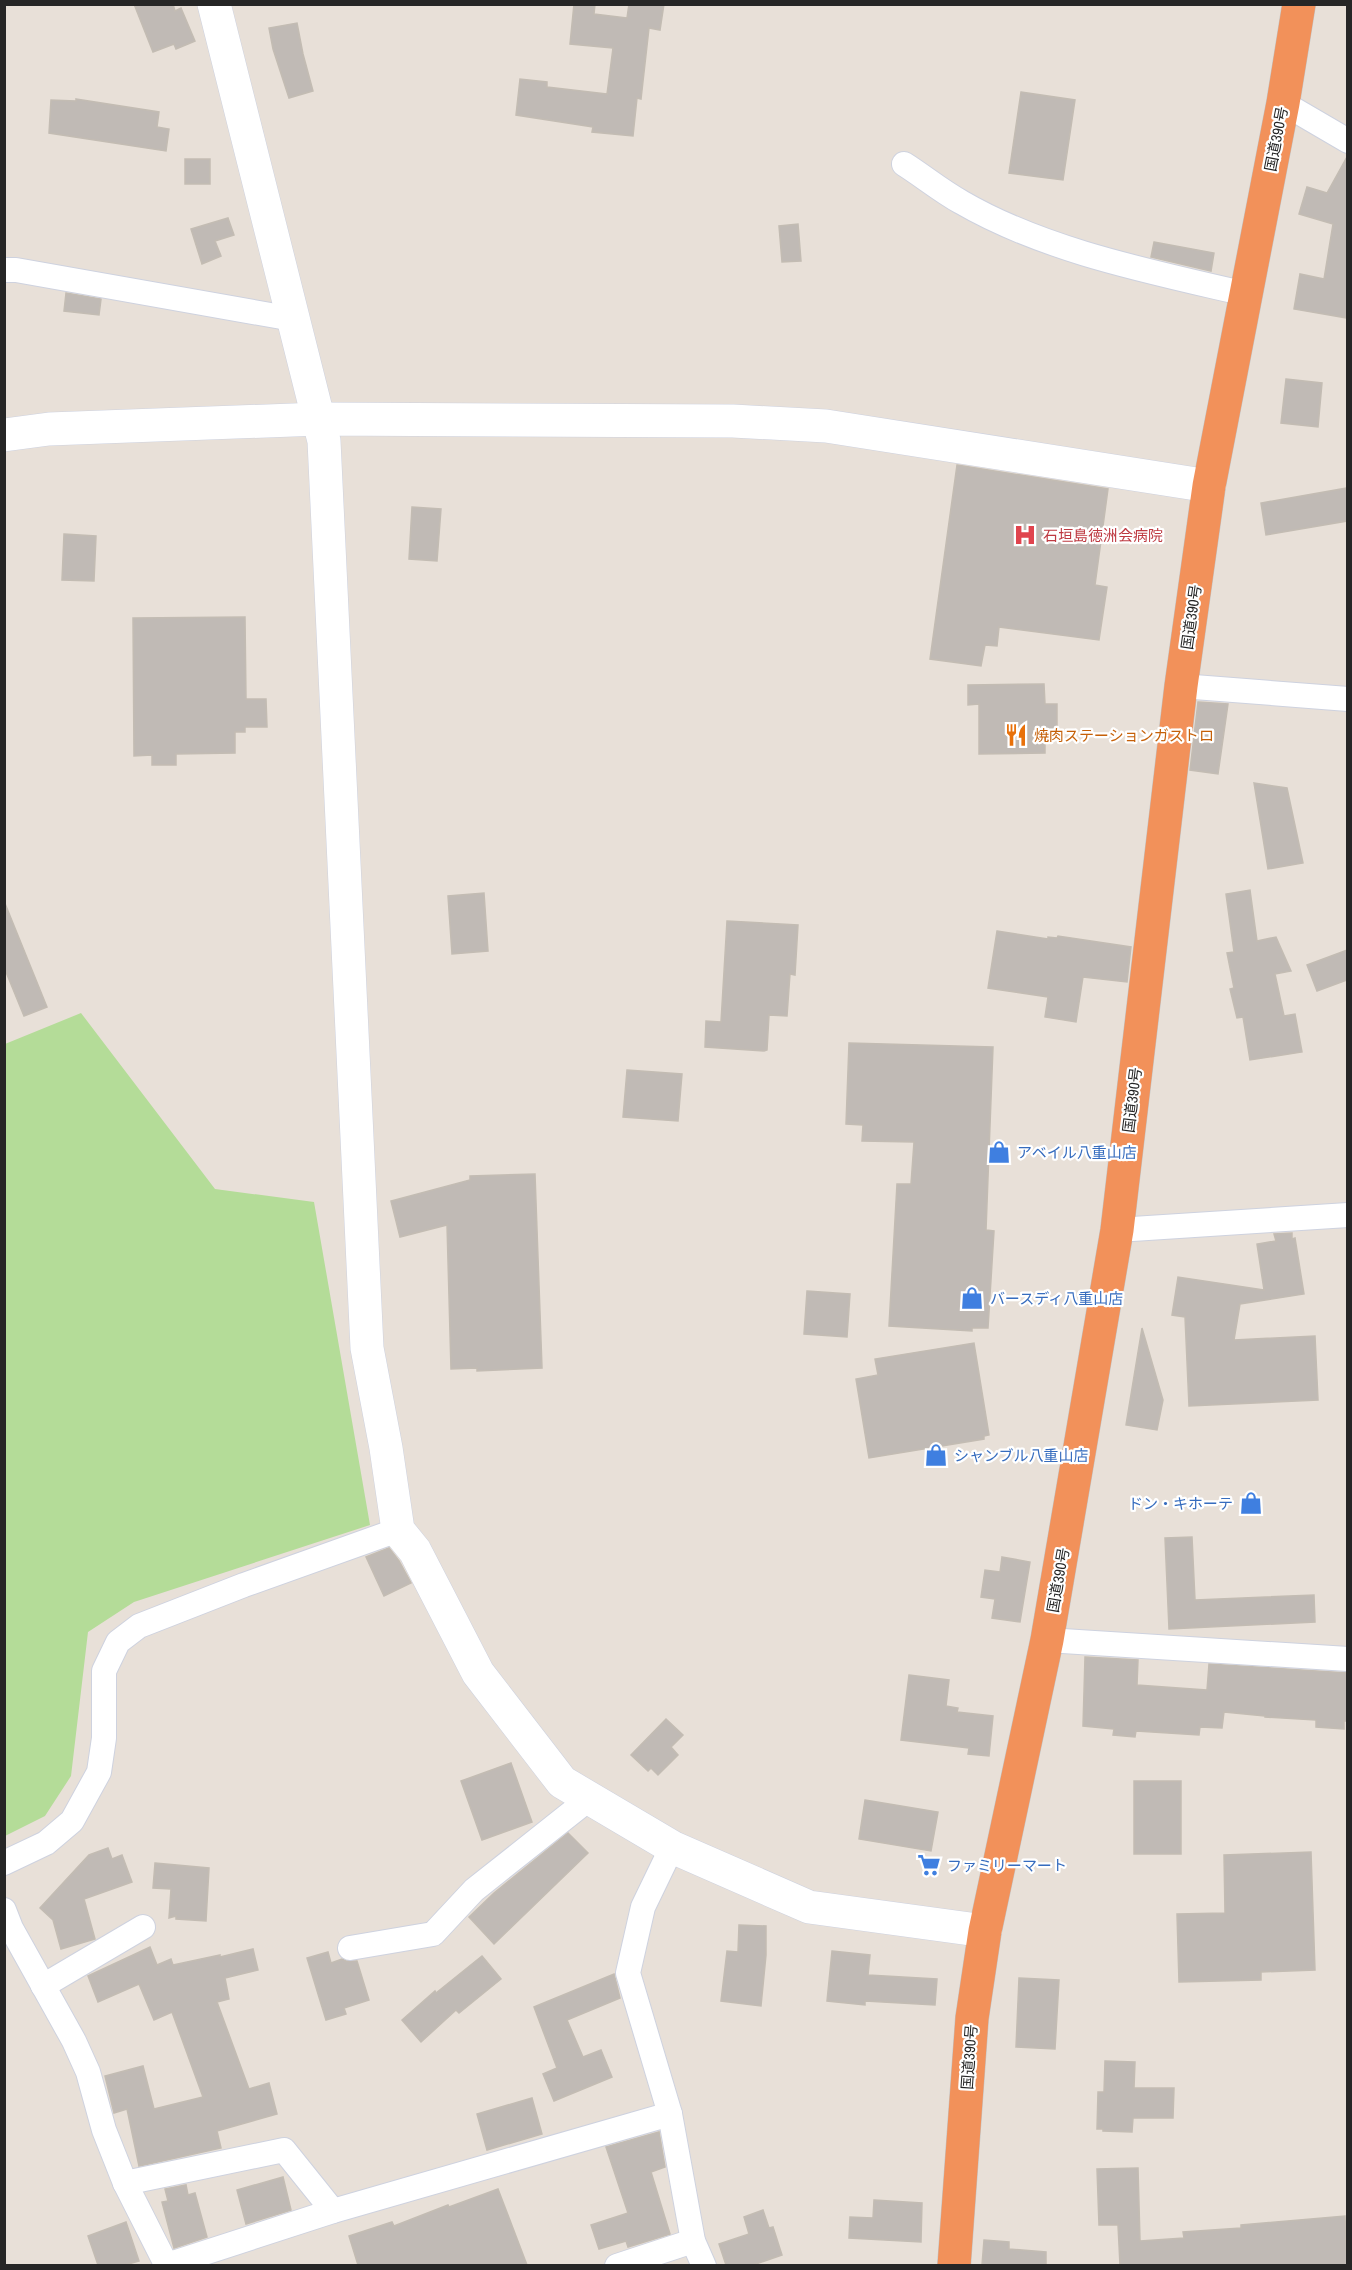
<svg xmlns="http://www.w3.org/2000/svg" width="1352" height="2270" font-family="'Archivo Narrow','Noto Sans JP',sans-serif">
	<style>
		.green { fill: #b4dc98 }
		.building { fill: #c0bab5; stroke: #c3bcb3; stroke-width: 1.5 }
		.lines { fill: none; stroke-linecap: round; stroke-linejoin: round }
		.street-casing { stroke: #ced2df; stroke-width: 26 }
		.secondary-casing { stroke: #ced2df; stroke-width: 34 }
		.highway-casing { stroke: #c2c2c2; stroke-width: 34 }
		.street { stroke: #fff; stroke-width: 24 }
		.secondary { stroke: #fff; stroke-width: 33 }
		.highway { stroke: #f2915a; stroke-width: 33 }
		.labels { text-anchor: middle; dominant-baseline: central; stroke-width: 4.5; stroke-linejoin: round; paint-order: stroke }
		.street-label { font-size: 15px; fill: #262626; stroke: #fff }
		.health-label { font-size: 15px; fill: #be3a42; stroke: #fff; text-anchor: start }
		.food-label { font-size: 15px; fill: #c56008; stroke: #fff; text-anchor: start }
		.shop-label { font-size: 15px; fill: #366cbe; stroke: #fff; text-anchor: start }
	</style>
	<rect width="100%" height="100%" fill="#e8e0d8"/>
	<!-- green -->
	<path class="green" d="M81,1013L215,1189L314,1202L370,1525L134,1602L88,1632L71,1776L45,1816L5,1836V1044Z"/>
	<!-- building -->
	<g class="building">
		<path d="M134,4H173L175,11L181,8L195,41L176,49L174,44L153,52Z"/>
		<path d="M574,4H595L594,14L627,18L629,4H664L660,30L649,28L641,99L637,98L633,136L592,132L593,127L516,115L520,79L547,82V87L607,94L613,48L570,44Z"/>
		<path d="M297,23L303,54L313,91L289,98L273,49L269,28Z"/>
		<path d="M1021,92L1075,100L1063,180L1009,173Z"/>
		<path d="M76,99L159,112L157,127L169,129L166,151L49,133L51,100L76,101Z"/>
		<path d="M1347,157V318L1294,309L1300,274L1324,279L1333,224L1299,214L1307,187L1327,193Z"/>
		<rect x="185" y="159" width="25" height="25"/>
		<path d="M228,218L234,235L215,241L221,256L202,264L191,229Z"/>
		<path d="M798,224L801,261L782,262L779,226Z"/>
		<path d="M1154,242L1214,253L1211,271L1151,257Z"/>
		<path d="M66,293L101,299L99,315L64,311Z"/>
		<path d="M1286,379L1322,383L1318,427L1281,423Z"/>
		<path d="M957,465L1108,489L1095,585L1107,587L1099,640L999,627L997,646L985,645L981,666L930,659Z"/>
		<path d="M1347,488V521L1266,535L1261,503Z"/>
		<path d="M412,507L441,509L437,561L409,559Z"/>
		<path d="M64,534L96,536L94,581L62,580Z"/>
		<path d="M245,617L246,699H266L267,727H245V732H235V753L176,754V765H152V755L134,756L133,618Z"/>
		<path d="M1044,684L1045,704H1057V735L1045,734V753L979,754V704L968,705V685Z"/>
		<path d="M1198,702L1228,704L1218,774L1190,770Z"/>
		<path d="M1254,783L1287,788L1303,863L1268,869Z"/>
		<path d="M1250,890L1257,941L1276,937L1291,971L1275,974L1284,1016L1295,1014L1302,1052L1250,1060L1243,1017L1237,1018L1230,989L1234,988L1227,953L1234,952L1226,894Z"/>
		<path d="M484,893L488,951L452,954L448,896Z"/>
		<path d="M4,901L47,1007L24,1016L4,967Z"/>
		<path d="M727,921L798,925L795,975L790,974L787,1016L769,1015L767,1050L764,1051L705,1047L706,1021L721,1022Z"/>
		<path d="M997,931L1048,939V937L1057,938L1058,936L1131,947L1127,982L1083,977L1076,1022L1045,1017L1048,997L988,988Z"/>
		<path d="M1347,950V980L1317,991L1307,965Z"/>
		<path d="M849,1043L993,1047L986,1230L994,1231L988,1328H972V1331L889,1326L897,1184H911L914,1142L862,1141L863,1125L846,1124Z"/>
		<path d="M627,1070L682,1074L678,1121L623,1117Z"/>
		<path d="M535,1174L542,1368L477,1371V1368L451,1369L447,1225L400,1237L391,1201L470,1180V1176Z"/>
		<path d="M1292,1233V1239L1295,1238L1304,1294L1240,1304L1234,1340L1315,1336L1318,1400L1189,1406L1185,1317L1172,1315L1178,1277L1264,1290L1257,1244L1276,1241L1274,1234Z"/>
		<path d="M807,1291L850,1294L847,1337L804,1334Z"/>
		<path d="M1142,1328L1163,1400L1157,1430L1126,1425Z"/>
		<path d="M974,1343L989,1435L984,1436V1439L869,1458L856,1379L878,1375L875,1359Z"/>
		<path d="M1192,1537L1195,1600L1314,1595L1315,1622L1169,1629L1165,1538Z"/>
		<path d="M389,1548L399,1561L411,1583L384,1596L366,1557Z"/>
		<path d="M1002,1557L1030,1562L1020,1622L992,1618L995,1599L981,1597L985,1570L1000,1572Z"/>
		<path d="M1085,1657L1138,1660L1137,1685L1207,1690L1209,1664L1347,1673V1721H1344V1729L1316,1727V1720L1265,1717V1716L1224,1712L1222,1728L1200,1727L1199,1735L1136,1731L1135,1737L1113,1735L1114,1729L1083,1726Z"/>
		<path d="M909,1675L949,1680L946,1706L958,1708L957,1712L993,1716L989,1756L968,1754L969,1748L901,1740Z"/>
		<path d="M666,1719L683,1735L671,1747L678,1755L658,1775L651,1768L648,1771L631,1755Z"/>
		<path d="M511,1763L532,1822L482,1840L461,1781Z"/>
		<rect x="1134" y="1781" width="47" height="73"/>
		<path d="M865,1800L938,1812L931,1851L859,1839Z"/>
		<path d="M568,1833L588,1853L494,1944L469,1917L494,1893Z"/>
		<path d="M108,1848L112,1859L122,1855L132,1882L84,1899L95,1939L61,1949L53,1920L40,1908L89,1855Z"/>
		<path d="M1311,1852L1315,1970L1261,1972V1980L1179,1982L1177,1914L1225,1913L1224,1855Z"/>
		<path d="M155,1863L209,1868L206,1921L176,1919V1916L169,1918L171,1889L153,1888Z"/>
		<path d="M739,1925L766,1926V1955L761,2006L721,2001L727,1951L738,1952Z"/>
		<path d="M150,1947L157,1965L171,1959L173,1965L220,1955V1957L253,1949L258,1970L225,1978L229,1999L217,2002L249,2089L269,2083L277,2114L217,2131L221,2148L139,2166L127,2109L114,2113L105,2076L143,2066L154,2109L203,2097L172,2012L154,2020L139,1984L98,2002L88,1976Z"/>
		<path d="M832,1951L870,1955L868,1975L937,1979L935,2005L865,2001V2005L827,2001Z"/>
		<path d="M328,1952L331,1963L342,1959L346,1961H357L369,2000L344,2008L346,2014L326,2020L307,1958Z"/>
		<path d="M482,1956L501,1979L459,2013L456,2010L421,2042L402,2020L435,1991L436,1993Z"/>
		<path d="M614,1974L620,1998L567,2020L583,2057L601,2050L612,2077L554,2101L543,2074L557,2068L534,2007Z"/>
		<path d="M1019,1978L1059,1980L1055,2049L1016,2047Z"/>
		<path d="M1105,2061L1135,2062L1134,2088H1174L1173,2118H1133L1132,2132L1103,2131V2129H1097L1098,2092H1104Z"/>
		<path d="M532,2098L542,2134L487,2150L477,2114Z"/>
		<path d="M659,2132L665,2167L651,2172L670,2234L628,2247L626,2241L599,2249L591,2225L628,2213L606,2147Z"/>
		<path d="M1138,2168L1140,2241L1184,2238L1183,2232L1241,2228V2225L1345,2216L1347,2265H1120L1118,2225H1099L1097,2169Z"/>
		<path d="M283,2177L291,2210L246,2224L237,2190Z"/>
		<path d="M186,2185L188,2195L195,2193L207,2237L174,2248L162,2202L168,2201L165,2189Z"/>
		<path d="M498,2189L527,2265H358L349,2236L392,2222L394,2226L448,2205L449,2207Z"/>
		<path d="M874,2200L922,2203L921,2242L849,2238L850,2217L873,2218Z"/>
		<path d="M763,2210L769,2228L773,2227L782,2255L753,2265H726L719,2244L749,2234L744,2217Z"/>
		<path d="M126,2222L139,2261L125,2265H98L88,2236Z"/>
		<path d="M984,2240L1009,2242V2249L1046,2252V2265H982Z"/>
	</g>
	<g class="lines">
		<!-- street casing -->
		<g class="street-casing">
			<g id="street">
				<path d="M1283,103L1348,141"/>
				<path d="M904,164C923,176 941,191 961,202C1045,251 1152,272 1246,294"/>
				<path d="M4,270H16L293,319"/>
				<path d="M1181,686L1348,699"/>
				<path d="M1117,1230L1348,1215"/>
				<path d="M1047,1640L1348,1659"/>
				<path d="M672,1847L643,1907L628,1973L670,2114L693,2241L704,2266"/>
				<path d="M4,1863L46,1843L72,1821L99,1772L104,1738V1671L118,1642L139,1626L244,1585L398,1530"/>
				<path d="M4,1910L11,1928L74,2041L88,2072L104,2130L125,2183L167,2266"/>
				<path d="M350,1948L433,1934L474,1890L590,1798"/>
				<path d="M43,1986L143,1927"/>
				<path d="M125,2183L284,2150L333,2211"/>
				<path d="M167,2265L333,2211L670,2114"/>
				<path d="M617,2266L693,2241"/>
			</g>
		</g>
		<!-- secondary casing -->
		<g class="secondary-casing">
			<g id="secondary">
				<path d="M214,4L324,441L367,1348L386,1448L398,1530L415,1551L478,1673L562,1782L672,1847L809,1907L985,1931"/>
				<path d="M4,435L49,429L319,419L733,421L826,426L1209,486"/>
			</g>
		</g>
		<!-- highway casing -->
		<g class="highway-casing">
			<path id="highway" d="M954,2266L972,2018L985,1931L1047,1640L1117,1230L1181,686L1209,486L1283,103L1299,4"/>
		</g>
		<!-- street -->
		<use href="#street" class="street"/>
		<!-- secondary -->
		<use href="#secondary" class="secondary"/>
		<!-- highway -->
		<use href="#highway" class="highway"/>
	</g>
	<!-- icons -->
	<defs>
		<g id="hospital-bare" transform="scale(1.8)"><path d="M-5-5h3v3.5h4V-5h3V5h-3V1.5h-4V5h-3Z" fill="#e0444e" stroke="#fff" stroke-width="2.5" paint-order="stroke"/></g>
		<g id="restaurant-bare" transform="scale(1.8)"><path d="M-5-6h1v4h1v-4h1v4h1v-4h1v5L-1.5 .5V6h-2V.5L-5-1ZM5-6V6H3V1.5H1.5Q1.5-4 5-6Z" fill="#e8710a" stroke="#fff" stroke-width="2.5" paint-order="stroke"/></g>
		<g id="shop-bare" transform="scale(1.8)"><path d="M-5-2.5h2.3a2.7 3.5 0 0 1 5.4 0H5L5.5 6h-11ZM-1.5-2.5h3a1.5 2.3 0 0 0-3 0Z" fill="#3f7fe0" stroke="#fff" stroke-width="2.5" paint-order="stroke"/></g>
		<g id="supermarket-bare" transform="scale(1.8)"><path d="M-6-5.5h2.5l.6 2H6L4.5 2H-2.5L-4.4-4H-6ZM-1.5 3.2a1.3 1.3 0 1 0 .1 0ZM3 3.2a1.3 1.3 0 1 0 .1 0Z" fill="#3f7fe0" stroke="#fff" stroke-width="2.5" paint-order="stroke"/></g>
	</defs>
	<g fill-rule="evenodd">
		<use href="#hospital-bare" x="1025" y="535"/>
		<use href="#restaurant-bare" x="1016" y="735"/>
		<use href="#shop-bare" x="999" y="1152"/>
		<use href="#shop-bare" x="972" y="1298"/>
		<use href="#shop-bare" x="936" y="1455"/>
		<use href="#shop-bare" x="1251" y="1503"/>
		<use href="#supermarket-bare" x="929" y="1865"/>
	</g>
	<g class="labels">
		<!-- street labels -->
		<g class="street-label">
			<text transform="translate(1276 139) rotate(-79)">国道390号</text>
			<text transform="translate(1191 617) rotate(-82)">国道390号</text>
			<text transform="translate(1132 1100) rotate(-83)">国道390号</text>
			<text transform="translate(1058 1580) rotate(-80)">国道390号</text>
			<text transform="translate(969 2057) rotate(-86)">国道390号</text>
		</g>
		<!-- health labels -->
		<g class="health-label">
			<text x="1043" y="535">石垣島徳洲会病院</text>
		</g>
		<!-- food labels -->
		<g class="food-label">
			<text x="1034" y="735">焼肉ステーションガストロ</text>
		</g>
		<!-- shop labels -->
		<g class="shop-label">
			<text x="1017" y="1152">アベイル八重山店</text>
			<text x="990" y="1298">バースディ八重山店</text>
			<text x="954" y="1455">シャンブル八重山店</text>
			<text x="1233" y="1503" text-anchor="end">ドン・キホーテ</text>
			<text x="947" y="1865">ファミリーマート</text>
		</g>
	</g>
	<!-- border -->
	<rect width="1352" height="2270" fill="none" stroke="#262626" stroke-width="12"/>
</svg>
